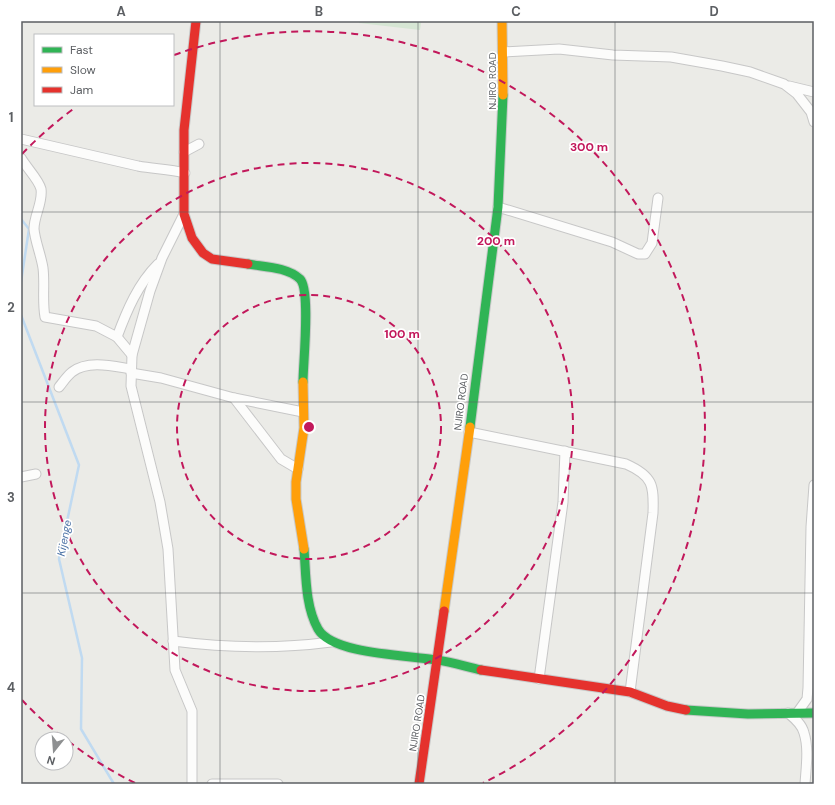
<svg xmlns="http://www.w3.org/2000/svg" width="835" height="805" font-family="'DM Sans',sans-serif">
	<style>
		.green { fill: #d6e6d4 }
		.lines { fill: none; stroke-linecap: round; stroke-linejoin: round }
		.stream { stroke: #c0daf1; stroke-width: 2.5 }
		.street-casing { stroke: #c7c7c7; stroke-width: 11 }
		.fast-casing { stroke: #c8c9c9; stroke-width: 11 }
		.slow-casing { stroke: #c8c9c9; stroke-width: 11 }
		.jam-casing { stroke: #c8c9c9; stroke-width: 11 }
		.street { stroke: #fcfcfb; stroke-width: 9 }
		.fast { stroke: #30b455; stroke-width: 9 }
		.slow { stroke: #ff9f0a; stroke-width: 9 }
		.jam { stroke: #e5322d; stroke-width: 9 }
		.grid { fill: none; stroke: #5c5f63; stroke-width: 1; stroke-opacity: 0.55 }
		.ring { fill: none; stroke: #c2185b; stroke-width: 2; stroke-dasharray: 7 5 }
		.labels { text-anchor: middle; dominant-baseline: central; stroke-width: 3.5; stroke-linejoin: round; paint-order: stroke }
		.street-label { font-size: 10px; fill: #5c5f63; stroke: #fff }
		.water-label { font-size: 11px; font-style: italic; fill: #4c73a6; stroke: #fff }
		.centre { fill: #c2185b; stroke: #fff; stroke-width: 2 }
		.ring-label { font-size: 12px; text-anchor: middle; font-weight: bold; fill: #c2185b; stroke: #fff; stroke-width: 3.5; stroke-linejoin: round; paint-order: stroke }
		.neatline { fill: none; stroke: #5c5f63; stroke-width: 1.5 }
		.grid-label { font-size: 13px; text-anchor: middle; font-weight: bold; fill: #5c5f63 }
	</style>
	<rect width="100%" height="100%" fill="#ebebe7"/>
	<!-- green -->
	<path class="green" d="M359,21H419L421,23L420,30L359,23Z"/>
	<g class="lines">
		<!-- stream -->
		<g class="stream">
			<path d="M21,219L29,229L21,282"/>
			<path d="M21,315L79,465L59,559L82,658L81,729L114,784"/>
		</g>
		<!-- street casing -->
		<g class="street-casing">
			<g id="street">
				<path d="M503,52L559,49L613,55L671,57L722,66L750,72L784,84L797,94L811,112L814,122"/>
				<path d="M789,86L814,92"/>
				<path d="M21,139L138,166C154,169 169,169 185,173"/>
				<path d="M184,152L199,144"/>
				<path d="M21,158C26,167 39,180 41,189C43,203 34,215 34,229C35,241 41,255 43,268C45,284 42,301 45,317L96,326L117,337L132,355"/>
				<path d="M498,207L612,242L638,254H645L652,243L658,198"/>
				<path d="M184,214L162,258L150,291L132,355L131,386L160,502L168,549L175,670L192,711V784"/>
				<path d="M117,337C127,310 138,284 158,264"/>
				<path d="M131,373L161,378L234,398L303,412"/>
				<path d="M59,387C63,382 67,376 72,372C88,360 112,366 131,369"/>
				<path d="M234,398L281,459L298,469"/>
				<path d="M469,432L626,464C653,476 654,485 653,513L630,692"/>
				<path d="M21,477L36,474"/>
				<path d="M173,641C226,648 278,649 331,642"/>
				<path d="M539,679L563,502L565,451"/>
				<path d="M788,713C794,718 802,724 804,733C809,748 806,768 805,784"/>
				<path d="M797,713L807,699L808,688L811,527L814,485"/>
				<path d="M212,784H278"/>
			</g>
		</g>
		<!-- fast casing -->
		<g class="fast-casing">
			<g id="fast">
				<path d="M248,264C265,267 287,267 300,279C311,290 303,364 303,382"/>
				<path d="M470,427L498,207L503,95"/>
				<path d="M304,549C306,574 305,606 318,629C333,655 409,655 437,660C452,662 467,667 481,670"/>
				<path d="M686,710L748,714L814,713"/>
			</g>
		</g>
		<!-- slow casing -->
		<g class="slow-casing">
			<g id="slow">
				<path d="M502,21L503,95"/>
				<path d="M303,382L304,428L296,482V499L304,549"/>
				<path d="M444,611L470,427"/>
			</g>
		</g>
		<!-- jam casing -->
		<g class="jam-casing">
			<g id="jam">
				<path d="M196,21L184,130V214L192,238L203,253L212,259L248,264"/>
				<path d="M481,670L630,692L667,706L686,710"/>
				<path d="M419,784L444,611"/>
			</g>
		</g>
		<!-- street -->
		<use href="#street" class="street"/>
		<!-- fast -->
		<use href="#fast" class="fast"/>
		<!-- slow -->
		<use href="#slow" class="slow"/>
		<!-- jam -->
		<use href="#jam" class="jam"/>
	</g>
	<!-- grid -->
	<path class="grid" d="M220,21V784M418,21V784M615,21V784M21,212H814M21,402H814M21,593H814"/>
	<!-- distance rings -->
	<g class="ring">
		<circle cx="309" cy="427" r="132"/>
		<circle cx="309" cy="427" r="264"/>
		<path d="M135 783A396 396 0 0 1 68 741M62 737A396 396 0 0 1 22 700M22 154A396 396 0 0 1 76 107M174 55A396 396 0 0 1 483 783"/>
	</g>
	<g class="labels">
		<!-- street labels -->
		<g class="street-label">
			<text transform="translate(492 81) rotate(-90)">NJIRO ROAD</text>
			<text transform="translate(461 402) rotate(-83)">NJIRO ROAD</text>
			<text transform="translate(417 723) rotate(-81)">NJIRO ROAD</text>
		</g>
		<!-- water labels -->
		<g class="water-label">
			<text transform="translate(64 538) rotate(-79)">Kijenge</text>
		</g>
	</g>
	<circle cx="309" cy="427" r="6" class="centre"/>
	<g class="ring-label">
		<text x="589" y="151">300 m</text>
		<text x="496" y="245">200 m</text>
		<text x="402" y="338">100 m</text>
	</g>
	<!-- border -->
	<rect width="835" height="805" fill="none" stroke="#ffffff" stroke-width="44"/>
	<!-- legend -->
	<rect x="34" y="34" width="140" height="72" fill="#ffffff" stroke="#bebfc1"/>
	<rect x="42" y="47" width="20" height="6" fill="#30b455" stroke="#bebfc1"/>
	<text x="70" y="54" font-size="12" fill="#5c5f63">Fast</text>
	<rect x="42" y="67" width="20" height="6" fill="#ff9f0a" stroke="#bebfc1"/>
	<text x="70" y="74" font-size="12" fill="#5c5f63">Slow</text>
	<rect x="42" y="87" width="20" height="6" fill="#e5322d" stroke="#bebfc1"/>
	<text x="70" y="94" font-size="12" fill="#5c5f63">Jam</text>
	<!-- north arrow -->
	<g transform="translate(54 751) rotate(197)"><circle r="19" fill="#ffffff" stroke="#bebfc1"/>
	<path d="M0-3L7 15L0 10L-7 15Z" fill="#8e9091"/>
	<text y="-6" font-size="11" font-weight="bold" text-anchor="middle" fill="#5c5f63">N</text>
	</g>
	<rect x="22" y="22" width="791" height="761" class="neatline"/>
	<g class="grid-label">
		<text x="121" y="16">A</text>
		<text x="319" y="16">B</text>
		<text x="516" y="16">C</text>
		<text x="714" y="16">D</text>
		<text x="11" y="122">1</text>
		<text x="11" y="312">2</text>
		<text x="11" y="502">3</text>
		<text x="11" y="692">4</text>
	</g>
</svg>
